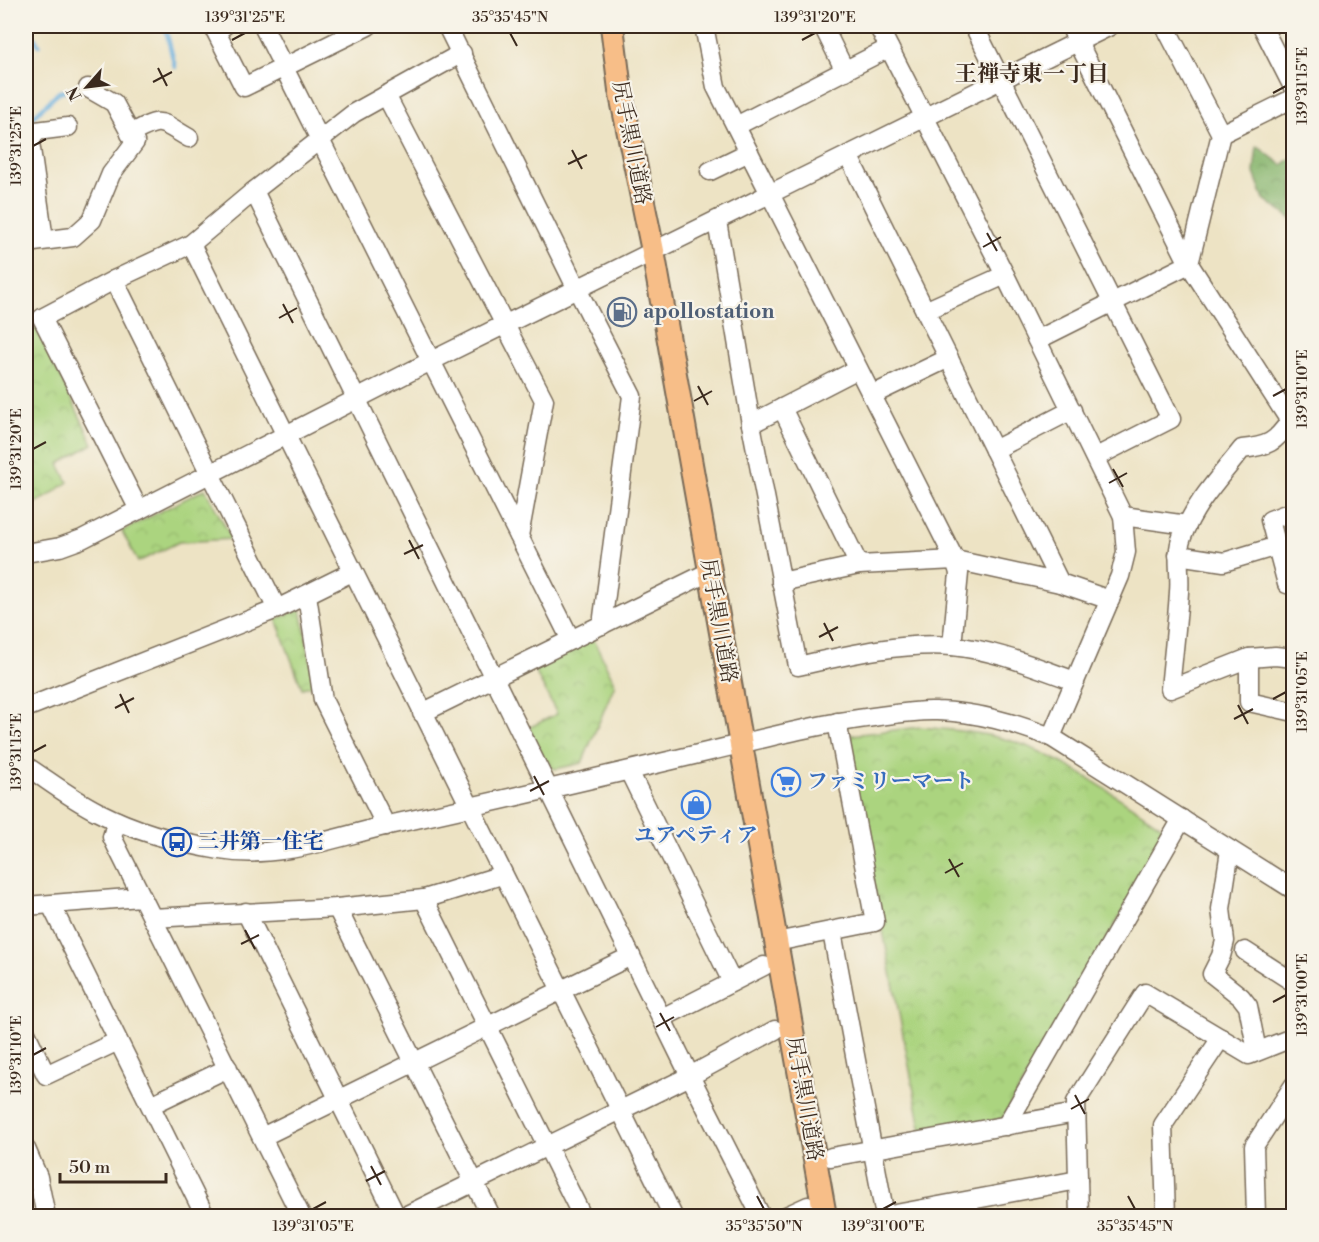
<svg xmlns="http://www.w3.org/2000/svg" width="1319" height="1242" font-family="'Libre Bodoni','Noto Serif JP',serif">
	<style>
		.forest { fill: url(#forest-crowns); stroke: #627046; stroke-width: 1.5 }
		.park { fill: url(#park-crowns); stroke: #737f4e; stroke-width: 1.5 }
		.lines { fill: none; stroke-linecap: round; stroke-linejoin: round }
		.stream { stroke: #66aedd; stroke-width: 4.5 }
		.minor-casing { stroke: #796b58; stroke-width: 21 }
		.major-casing { stroke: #796b58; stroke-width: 26 }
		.minor { stroke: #fff; stroke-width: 18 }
		.major { stroke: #f7be88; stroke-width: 22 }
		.ticks { fill: none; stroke: #3b2a1e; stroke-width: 2 }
		.labels { text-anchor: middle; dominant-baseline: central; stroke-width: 4.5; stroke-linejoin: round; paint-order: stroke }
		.street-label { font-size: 21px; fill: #3b2a1e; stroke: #f7f3e8 }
		.service-label { font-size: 21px; font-weight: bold; fill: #4e5e75; stroke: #f7f3e8; text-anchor: start }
		.shop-label { font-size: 21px; font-weight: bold; fill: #366cbe; stroke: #f7f3e8; text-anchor: start }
		.transit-label { font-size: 21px; font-weight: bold; fill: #164399; stroke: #f7f3e8; text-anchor: start }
		.neighbourhood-label { font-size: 22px; font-weight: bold; fill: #3b2a1e; stroke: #f7f3e8 }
		.neatline { fill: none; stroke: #3b2a1e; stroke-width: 2 }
		.ticks-label { font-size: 15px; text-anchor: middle; fill: #3b2a1e }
	</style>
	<defs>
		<pattern id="forest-crowns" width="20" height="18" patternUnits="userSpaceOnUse" patternTransform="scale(1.5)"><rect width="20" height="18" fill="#88b66e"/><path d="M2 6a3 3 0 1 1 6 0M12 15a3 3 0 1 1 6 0" fill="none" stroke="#70945a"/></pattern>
		<pattern id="park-crowns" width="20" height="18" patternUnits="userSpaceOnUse" patternTransform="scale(1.5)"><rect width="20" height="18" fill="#abd47f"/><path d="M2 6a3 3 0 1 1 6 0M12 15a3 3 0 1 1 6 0" fill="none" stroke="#94b66d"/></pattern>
	</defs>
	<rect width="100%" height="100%" fill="#f7f3e8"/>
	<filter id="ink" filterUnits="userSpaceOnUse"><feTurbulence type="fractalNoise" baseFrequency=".0167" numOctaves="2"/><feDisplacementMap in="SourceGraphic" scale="12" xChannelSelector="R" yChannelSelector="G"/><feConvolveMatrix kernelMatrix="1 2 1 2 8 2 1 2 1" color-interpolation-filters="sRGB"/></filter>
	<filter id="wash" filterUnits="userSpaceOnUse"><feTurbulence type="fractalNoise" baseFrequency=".008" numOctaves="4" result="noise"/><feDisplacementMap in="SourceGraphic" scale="24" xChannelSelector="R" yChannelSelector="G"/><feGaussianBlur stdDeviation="1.35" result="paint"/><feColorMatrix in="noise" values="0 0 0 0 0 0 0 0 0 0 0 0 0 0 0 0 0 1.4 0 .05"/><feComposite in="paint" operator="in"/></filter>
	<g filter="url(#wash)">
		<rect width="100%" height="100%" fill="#ede3c4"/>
		<!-- forest -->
		<path class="forest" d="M1257,146L1282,165L1293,157V220L1264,199L1254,173Z"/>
		<!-- park -->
		<g class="park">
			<path d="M26,320L29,326L37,328L93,444L59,464L68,482L47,497L31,505L26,498Z"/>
			<path d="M205,489L232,539L179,542L138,562L122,531Z"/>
			<path d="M301,609L315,685L302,688L276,619Z"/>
			<path d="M592,636L615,684L582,763L556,769L546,765L528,728L557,714L532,665Z"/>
			<path d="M921,727C957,730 995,733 1029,747C1077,767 1120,799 1164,828L1166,837L1002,1119L922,1133L846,739L851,735Z"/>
		</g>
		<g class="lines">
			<!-- stream -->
			<g class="stream">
				<path d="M165,26L175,67"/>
				<path d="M26,27L39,45"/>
				<path d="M31,119L59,92L85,88"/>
			</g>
		</g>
	</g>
	<g filter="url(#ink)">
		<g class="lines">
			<!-- minor casing -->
			<g class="minor-casing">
				<g id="minor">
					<path d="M224,26L215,30L244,87L368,26"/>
					<path d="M263,26L571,640"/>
					<path d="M447,26L577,289L632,396L602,625"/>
					<path d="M704,26L716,87L955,560L959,573L952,646"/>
					<path d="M823,26L845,71"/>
					<path d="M878,26L1005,275L1123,516L1126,552L1120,576L1051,737"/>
					<path d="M974,26L1171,419L1096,457"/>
					<path d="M1165,26L1221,134L1189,264L1290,421"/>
					<path d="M1262,26L1294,89"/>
					<path d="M386,95L544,400L519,536"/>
					<path d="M736,126L889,48"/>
					<path d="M130,134C163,117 158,120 189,138"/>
					<path d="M1221,134L1294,98"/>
					<path d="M848,155L1060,583"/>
					<path d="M710,171L749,152"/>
					<path d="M254,191L690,1076L761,1216"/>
					<path d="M717,221L751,424L798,666C847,655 902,642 952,646C995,650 1035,667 1075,681"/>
					<path d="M44,240L30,142L36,131L68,127"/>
					<path d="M26,243L73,237L92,220L111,174L135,142L114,103L88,88"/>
					<path d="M191,244L673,1216"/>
					<path d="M114,280L277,609"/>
					<path d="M925,311L1005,275"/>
					<path d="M1037,340L1189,264L1070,26"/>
					<path d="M872,395L949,358"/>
					<path d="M782,408L859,565"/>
					<path d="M1294,422L1290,421C1275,443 1268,446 1242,449C1220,477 1194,504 1182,537C1175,555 1181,573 1179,592C1177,625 1173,657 1170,689L1249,658L1275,656L1294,658"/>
					<path d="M751,424L858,369"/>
					<path d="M994,450L1072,410"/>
					<path d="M139,510L42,318L114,280L191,244L254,191L354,113L462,53"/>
					<path d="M1294,511L1270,520L1287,584L1294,586"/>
					<path d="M1123,516L1187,525"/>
					<path d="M26,553L60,547L82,539L431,361L1110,26"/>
					<path d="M1178,555L1224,562L1277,546"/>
					<path d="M781,582L859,565L955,560L1060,583L1110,600"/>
					<path d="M307,595L323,700L386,826"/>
					<path d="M1249,658V702L1294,712"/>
					<path d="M26,708L277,609L352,572"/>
					<path d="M422,713L709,572"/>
					<path d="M26,766C49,781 72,799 98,812C135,831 178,843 220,850C280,860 335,837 393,824C499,801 605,776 711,751C765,738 818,724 873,717C894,714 916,710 937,711C977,712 1014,723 1051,737L1294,890"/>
					<path d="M629,771L732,982"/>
					<path d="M117,821L112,837L301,1216"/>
					<path d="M1230,850L1221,909L1225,941L1221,956L1212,974L1241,997L1248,1006L1257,1051"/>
					<path d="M424,899L582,1216"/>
					<path d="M51,905L205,1216"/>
					<path d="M26,906L141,897"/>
					<path d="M337,908L491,1216"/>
					<path d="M246,912L396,1216"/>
					<path d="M152,918L337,908L424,899L502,875"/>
					<path d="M832,932L885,1216"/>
					<path d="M776,942L875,922L837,722"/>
					<path d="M1245,951L1290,980L1294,976"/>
					<path d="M662,1018L764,966"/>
					<path d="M26,1033L46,1075L118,1041"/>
					<path d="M151,1105L228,1068"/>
					<path d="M1006,1126L1182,819"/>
					<path d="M262,1137L631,956"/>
					<path d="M26,1149L38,1177L46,1216"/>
					<path d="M831,1157L1076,1113"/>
					<path d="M405,1216L690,1076L775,1030"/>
					<path d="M786,1216L808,1206"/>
					<path d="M885,1216L1078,1180"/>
					<path d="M1079,1216L1076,1102L1145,993L1249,1055L1294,1037"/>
					<path d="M1166,1216L1163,1125L1221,1038"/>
					<path d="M1256,1216L1254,1146L1294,1085"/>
				</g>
			</g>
			<!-- major casing -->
			<g class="major-casing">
				<path id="major" d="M612,26L620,90L653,251L825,1216"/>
			</g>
			<!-- minor -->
			<use href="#minor" class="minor"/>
			<!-- major -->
			<use href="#major" class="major"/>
		</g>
	</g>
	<!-- ticks -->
	<path class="ticks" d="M510,33L517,46M232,40L245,33M802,40L815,33M158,68L167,86M153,82L172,72M1273,93L1286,86M33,146L46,139M572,150L582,169M568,164L587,155M987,233L997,251M983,247L1001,237M283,304L293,323M279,318L297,308M698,386L708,405M1273,396L1286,389M694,401L712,391M33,449L46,442M1113,469L1123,487M1109,483L1127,473M409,540L419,559M404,554L423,545M824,623L833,641M819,637L838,627M120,694L129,713M1273,699L1286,692M1238,705L1248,724M115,708L134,698M1234,719L1253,709M33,752L46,745M534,776L544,795M530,791L549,781M949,859L959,877M945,873L963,863M245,930L255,949M241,944L259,935M1273,1002L1286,995M660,1013L670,1031M656,1027L674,1017M33,1055L46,1048M1075,1095L1085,1114M1071,1109L1089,1099M371,1166L381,1185M366,1181L385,1171M757,1196L764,1209M1128,1196L1135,1209M313,1209L326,1202M883,1209L896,1202"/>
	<!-- icons -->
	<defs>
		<g id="fuel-ring" transform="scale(1.5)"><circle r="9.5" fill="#f7f3e8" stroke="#5c6f8a" stroke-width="1.5"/><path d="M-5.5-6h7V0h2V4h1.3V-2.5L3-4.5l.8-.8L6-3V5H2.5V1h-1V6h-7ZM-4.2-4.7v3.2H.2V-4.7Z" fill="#5c6f8a"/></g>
		<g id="supermarket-ring" transform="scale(1.5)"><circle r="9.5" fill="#f7f3e8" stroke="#3f7fe0" stroke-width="1.5"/><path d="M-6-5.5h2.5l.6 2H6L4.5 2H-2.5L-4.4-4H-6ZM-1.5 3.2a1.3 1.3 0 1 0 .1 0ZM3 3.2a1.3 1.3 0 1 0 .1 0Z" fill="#3f7fe0"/></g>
		<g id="shop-ring" transform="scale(1.5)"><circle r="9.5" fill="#f7f3e8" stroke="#3f7fe0" stroke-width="1.5"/><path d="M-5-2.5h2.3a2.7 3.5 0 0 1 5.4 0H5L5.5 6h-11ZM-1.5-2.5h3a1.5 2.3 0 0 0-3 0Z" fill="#3f7fe0"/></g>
		<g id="bus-ring" transform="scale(1.5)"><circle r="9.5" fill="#f7f3e8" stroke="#1a4fb4" stroke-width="1.5"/><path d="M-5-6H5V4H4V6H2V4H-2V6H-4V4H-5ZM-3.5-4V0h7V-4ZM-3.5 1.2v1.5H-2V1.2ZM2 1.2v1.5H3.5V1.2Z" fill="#1a4fb4"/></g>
	</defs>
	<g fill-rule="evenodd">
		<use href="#fuel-ring" x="622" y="312"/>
		<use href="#supermarket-ring" x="786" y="782"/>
		<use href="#shop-ring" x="696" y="805"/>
		<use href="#bus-ring" x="177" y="842"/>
	</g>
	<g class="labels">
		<!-- street labels -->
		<g class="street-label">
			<text transform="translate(631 143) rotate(79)">尻手黒川道路</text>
			<text transform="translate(718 621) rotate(80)">尻手黒川道路</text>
			<text transform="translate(804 1099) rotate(80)">尻手黒川道路</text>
		</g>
		<!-- service labels -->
		<g class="service-label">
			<text x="643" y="312">apollostation</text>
		</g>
		<!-- shop labels -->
		<g class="shop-label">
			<text x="807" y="782">ファミリーマート</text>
			<text x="696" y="836" text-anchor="middle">ユアペティア</text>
		</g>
		<!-- transit labels -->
		<g class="transit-label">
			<text x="198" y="842">三井第一住宅</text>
		</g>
		<!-- neighbourhood labels -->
		<g class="neighbourhood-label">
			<text x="1032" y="74">王禅寺東一丁目</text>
		</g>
	</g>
	<!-- margin -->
	<rect width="1319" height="1242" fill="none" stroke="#f7f3e8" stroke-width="66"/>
	<!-- north arrow -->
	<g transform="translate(87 87) rotate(242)" stroke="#f7f3e8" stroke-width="4.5" paint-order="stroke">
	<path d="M0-4.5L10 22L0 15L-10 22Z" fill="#3b2a1e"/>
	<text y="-9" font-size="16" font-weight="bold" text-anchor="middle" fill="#3b2a1e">N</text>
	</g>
	<!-- scale -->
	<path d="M60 1173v9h106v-9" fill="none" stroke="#3b2a1e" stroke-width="3"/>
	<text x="69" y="1173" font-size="18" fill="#3b2a1e" stroke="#f7f3e8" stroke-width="4.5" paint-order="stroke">50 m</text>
	<rect x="33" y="33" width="1253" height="1176" class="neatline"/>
	<g class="ticks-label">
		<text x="245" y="22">139°31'25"E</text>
		<text x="510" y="22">35°35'45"N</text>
		<text x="815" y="22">139°31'20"E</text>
		<text transform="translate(1302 86) rotate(-90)" y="5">139°31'15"E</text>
		<text transform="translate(16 146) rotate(-90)" y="5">139°31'25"E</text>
		<text transform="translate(1302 389) rotate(-90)" y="5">139°31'10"E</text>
		<text transform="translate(16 449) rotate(-90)" y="5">139°31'20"E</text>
		<text transform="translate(1302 692) rotate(-90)" y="5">139°31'05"E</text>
		<text transform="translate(16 752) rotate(-90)" y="5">139°31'15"E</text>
		<text transform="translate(1302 995) rotate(-90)" y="5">139°31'00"E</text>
		<text transform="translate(16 1055) rotate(-90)" y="5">139°31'10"E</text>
		<text x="313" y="1231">139°31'05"E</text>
		<text x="764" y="1231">35°35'50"N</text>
		<text x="883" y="1231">139°31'00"E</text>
		<text x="1135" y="1231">35°35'45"N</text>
	</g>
</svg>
